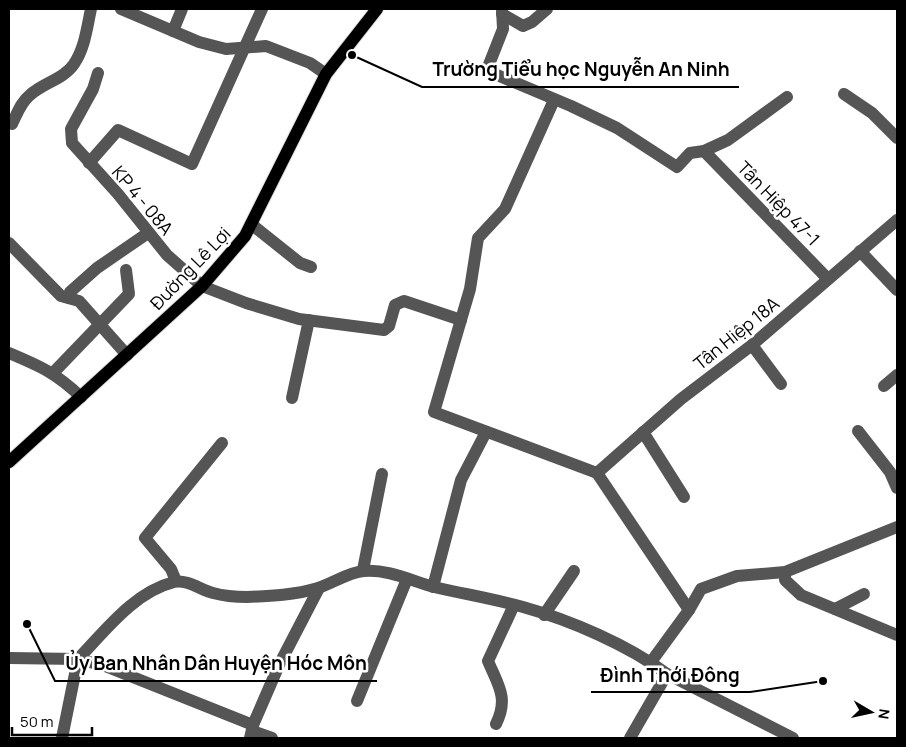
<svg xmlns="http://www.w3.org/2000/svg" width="906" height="747" font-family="Manrope,sans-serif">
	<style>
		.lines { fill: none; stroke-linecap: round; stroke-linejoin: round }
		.major-casing { stroke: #dbdbdb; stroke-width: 14 }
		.minor { stroke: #555; stroke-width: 12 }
		.major { stroke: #000; stroke-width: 12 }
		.labels { text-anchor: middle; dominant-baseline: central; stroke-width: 5; stroke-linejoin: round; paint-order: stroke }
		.street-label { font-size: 18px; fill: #000; stroke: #fff }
		.leader { fill: none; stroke: #000; stroke-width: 2 }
		.callout-dot { fill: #000; stroke: #fff; stroke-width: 2 }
		.callout-label { font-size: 19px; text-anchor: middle; font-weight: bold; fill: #000; stroke: #fff; stroke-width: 5; stroke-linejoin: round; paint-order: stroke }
	</style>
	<rect width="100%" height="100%" fill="#fff"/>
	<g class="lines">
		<!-- major casing -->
		<g class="major-casing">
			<path id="major" d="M9,462L202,286L245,236L326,74L377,9"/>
		</g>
		<!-- minor -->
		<g class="minor">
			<path d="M121,9L199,42L226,49L266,46L310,63L326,74"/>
			<path d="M502,9L503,29L488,67L490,72L571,106L617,128L677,167L690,153L704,151L728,140L787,97"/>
			<path d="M502,14L523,26L532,22L547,9"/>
			<path d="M173,31L182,9"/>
			<path d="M98,73L93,89L71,129L72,143L118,194L167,255L202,286L246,303L299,319L384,330L389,326L395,305L404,301L461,320"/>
			<path d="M844,94L872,113L897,138"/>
			<path d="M554,100L505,209L478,238L470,289L434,412L597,473L689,610"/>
			<path d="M12,124C17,114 21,102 30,95C43,83 64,79 74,64C85,48 87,27 91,9"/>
			<path d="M704,151L828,279"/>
			<path d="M89,163L118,130L192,164L262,9"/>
			<path d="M251,224L300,263L311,267"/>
			<path d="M9,243L61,296L79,301L127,355"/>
			<path d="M860,251L897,290"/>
			<path d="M69,298L70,292L97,268L148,233"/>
			<path d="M752,345L781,384"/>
			<path d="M9,353C40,366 56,373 81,397"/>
			<path d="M53,373L129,294L126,270"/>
			<path d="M884,386L897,375"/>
			<path d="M292,398L309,320"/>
			<path d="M858,431L890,472L897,488"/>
			<path d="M643,432L684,497"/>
			<path d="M597,473L681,399L752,345L897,220"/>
			<path d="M363,570L382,474"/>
			<path d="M785,572V580L801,595L897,635"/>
			<path d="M176,581L171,569L145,538L222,443"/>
			<path d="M433,587L461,480L486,432"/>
			<path d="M835,609L864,594"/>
			<path d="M544,615L574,571"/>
			<path d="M9,658L78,659L105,666L253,725"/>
			<path d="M78,659C105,631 134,592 174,582C187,579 201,590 213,593C224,596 236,597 247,597C271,596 295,595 318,588C333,583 349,572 364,571C388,569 412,581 434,587C464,594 494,599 523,607C570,620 628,645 667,674L793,738"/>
			<path d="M651,662L689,610L701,589L737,576L785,572L897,527"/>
			<path d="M357,701L407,579"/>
			<path d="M496,724C509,698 498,685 488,661L514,605"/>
			<path d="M252,731L272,738"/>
			<path d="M62,738L78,659"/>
			<path d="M250,738L253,725L279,665L319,588"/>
			<path d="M630,738L667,674"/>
		</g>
		<!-- major -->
		<use href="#major" class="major"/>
	</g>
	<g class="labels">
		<!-- street labels -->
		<g class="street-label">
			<text transform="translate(143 200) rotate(50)">KP 4 - 08A</text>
			<text transform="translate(779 203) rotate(46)">Tân Hiệp 47-1</text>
			<text transform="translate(190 268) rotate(-46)">Đường Lê Lợi</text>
			<text transform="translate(736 333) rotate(-39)">Tân Hiệp 18A</text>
		</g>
	</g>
	<!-- callouts -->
	<path class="leader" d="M352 55L422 87H739M27 624L55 681H377M823 681L750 692H591"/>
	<g class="callout-dot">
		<circle cx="352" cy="55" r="5"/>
		<circle cx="27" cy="624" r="5"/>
		<circle cx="823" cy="681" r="5"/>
	</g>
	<g class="callout-label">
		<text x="581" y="76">Trường Tiểu học Nguyễn An Ninh</text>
		<text x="216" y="670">Ủy Ban Nhân Dân Huyện Hóc Môn</text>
		<text x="670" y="682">Đình Thới Đông</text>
	</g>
	<!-- border -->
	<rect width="906" height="747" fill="none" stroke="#000000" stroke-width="20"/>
	<!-- north arrow -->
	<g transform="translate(871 712) rotate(99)" stroke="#ffffff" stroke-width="4" paint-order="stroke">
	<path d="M0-4L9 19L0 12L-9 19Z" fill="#000000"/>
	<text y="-8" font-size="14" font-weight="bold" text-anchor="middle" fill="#000000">N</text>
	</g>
	<!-- scale -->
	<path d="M12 727v8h80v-8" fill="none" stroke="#000000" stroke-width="2.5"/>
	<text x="20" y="727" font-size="15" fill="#000000" stroke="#ffffff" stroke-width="4" paint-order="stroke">50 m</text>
</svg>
